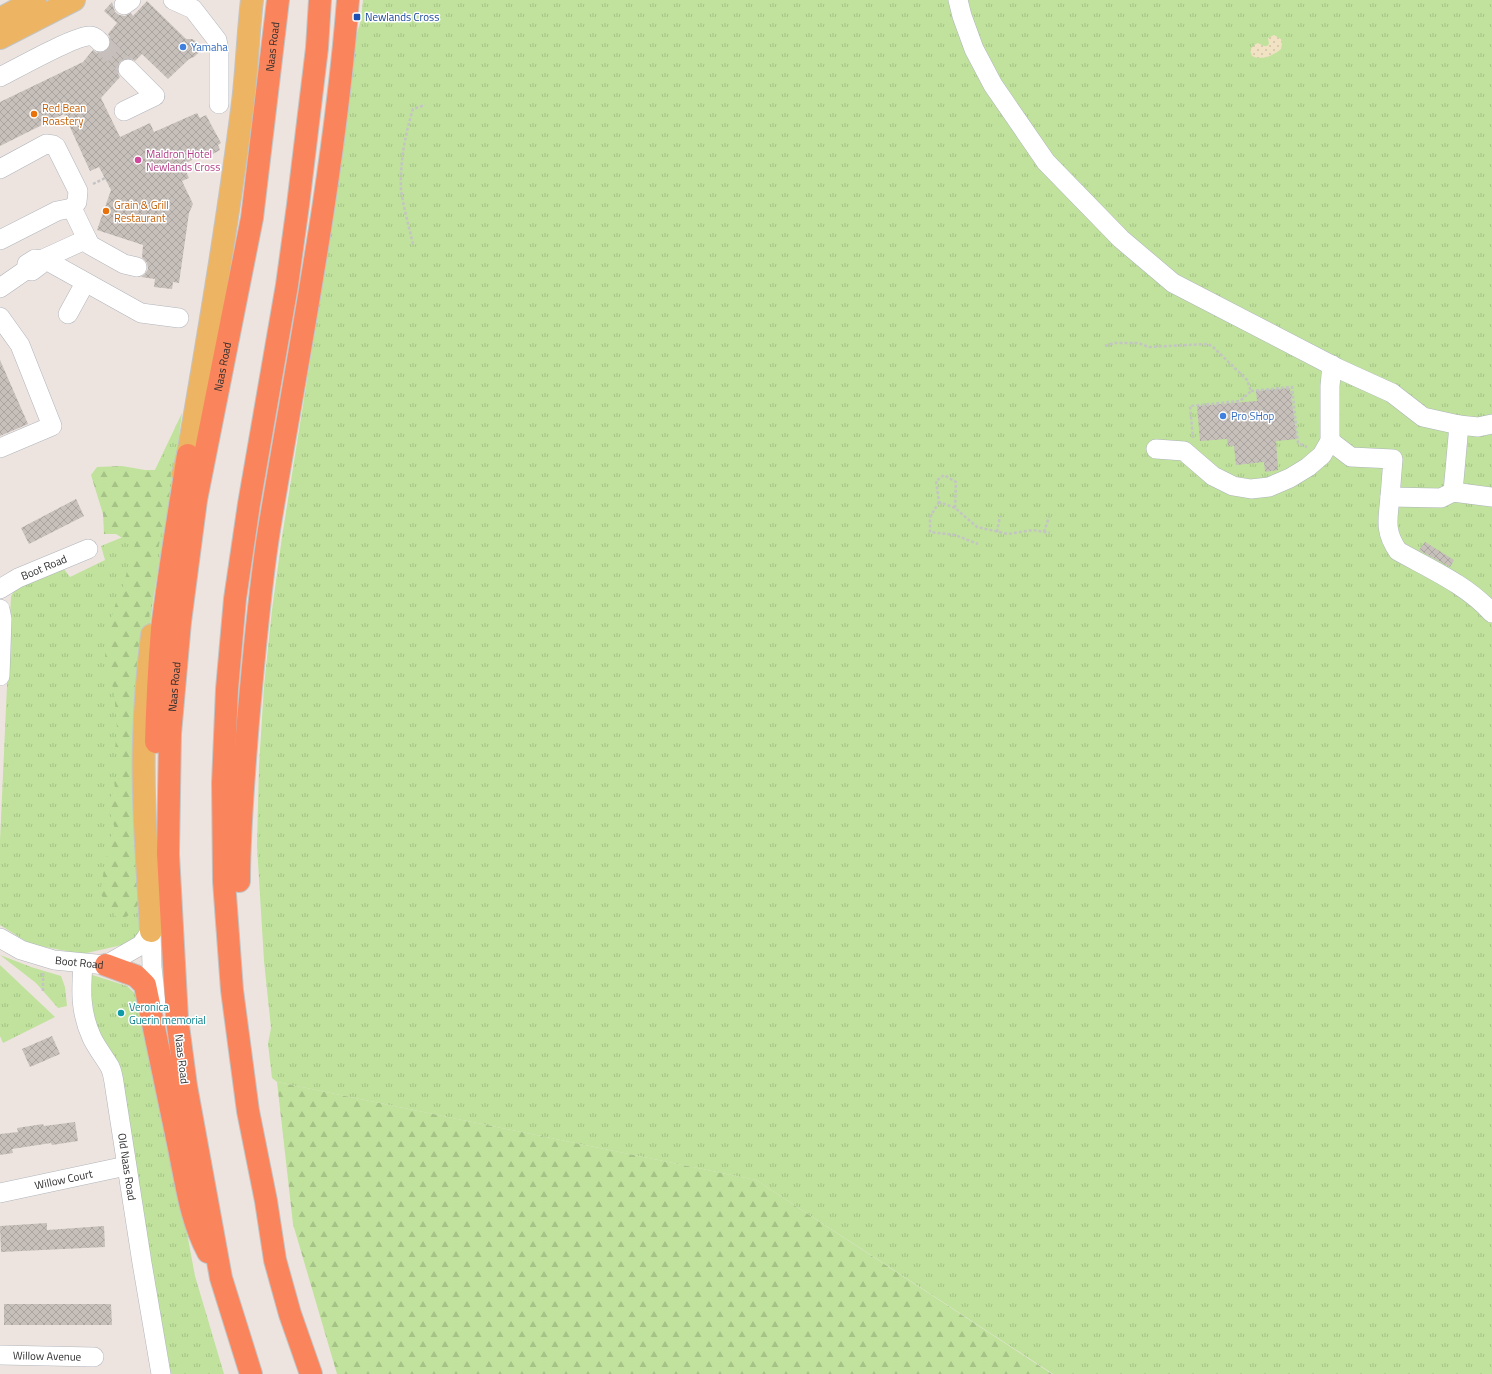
<svg xmlns="http://www.w3.org/2000/svg" width="1492" height="1374" font-family="'Titillium Web',sans-serif">
	<style>
		.grass { fill: url(#grass-tufts) }
		.forest { fill: url(#forest-firs) }
		.sand { fill: url(#sand-dots) }
		.building { fill: url(#building-cross-hatch) }
		.lines { fill: none; stroke-linecap: round; stroke-linejoin: round }
		.minor-tunnel { stroke: #c6bfbb; stroke-width: 19; stroke-dasharray: 19 10; stroke-linecap: butt }
		.minor-casing { stroke: #afb4bc; stroke-width: 20 }
		.major-casing { stroke: #c4c4c4; stroke-width: 24 }
		.highway-casing { stroke: #c4c4c4; stroke-width: 24 }
		.path { stroke: #c4c4c4; stroke-width: 2.5; stroke-dasharray: 3 2; stroke-linecap: butt }
		.minor { stroke: #fff; stroke-width: 19 }
		.major { stroke: #edb563; stroke-width: 22 }
		.highway { stroke: #fa855d; stroke-width: 22 }
		.transit-dot { fill: #1a4fb4; stroke: #fff; stroke-width: 1.5 }
		.shop-dot { fill: #3f7fe0; stroke: #fff; stroke-width: 1.5 }
		.food-dot { fill: #e8710a; stroke: #fff; stroke-width: 1.5 }
		.hotel-dot { fill: #d1479c; stroke: #fff; stroke-width: 1.5 }
		.culture-dot { fill: #0f9aa8; stroke: #fff; stroke-width: 1.5 }
		.labels { text-anchor: middle; dominant-baseline: central; stroke-width: 3; stroke-linejoin: round; paint-order: stroke }
		.transit-label { font-size: 11px; fill: #164399; stroke: #fff; text-anchor: start }
		.shop-label { font-size: 11px; fill: #366cbe; stroke: #fff; text-anchor: start }
		.street-label { font-size: 11px; fill: #2c2c2c; stroke: #fff }
		.food-label { font-size: 11px; fill: #c56008; stroke: #fff; text-anchor: start }
		.hotel-label { font-size: 11px; fill: #b23c85; stroke: #fff; text-anchor: start }
		.culture-label { font-size: 11px; fill: #0d838f; stroke: #fff; text-anchor: start }
	</style>
	<defs>
		<pattern id="grass-tufts" width="24" height="20" patternUnits="userSpaceOnUse"><rect width="24" height="20" fill="#c0e29d"/><path d="M3 7l-1-3M5 7V3M7 7l1-3M15 17l-1-3M17 17v-4M19 17l1-3" fill="none" stroke="#a5c287"/></pattern>
		<pattern id="forest-firs" width="22" height="20" patternUnits="userSpaceOnUse"><rect width="22" height="20" fill="#c0e29d"/><path d="M5 1l3.5 6h-7zM16 11l3.5 6h-7z" fill="#a5c287"/></pattern>
		<pattern id="sand-dots" width="8" height="8" patternUnits="userSpaceOnUse"><rect width="8" height="8" fill="#f1e2c3"/><path d="M2 2h.1M6 6h.1" fill="none" stroke="#cfc2a8" stroke-width="1.8" stroke-linecap="round"/></pattern>
		<pattern id="building-cross-hatch" width="8" height="8" patternUnits="userSpaceOnUse"><rect width="8" height="8" fill="#c6bfba"/><path d="M0 0l8 8M0 8l8-8" fill="none" stroke="#aaa4a0"/></pattern>
	</defs>
	<rect width="100%" height="100%" fill="#ede4df"/>
	<!-- grass -->
	<g class="grass">
		<path d="M363,0H1492V1374H1053L756,1180L277,1082L272,1078L268,1044L271,1028L264,961L257,846L259,766L264,686L272,610L282,537L336,198L354,43L361,20Z"/>
		<path d="M182,413L173,485L164,534L153,601L145,672L146,922L131,943L82,954L30,944L0,925V841L11,596L19,584L61,565L70,577L105,560L101,546L123,537Z"/>
		<path d="M0,955L31,967L61,976L65,987L67,1006L58,1008L36,983Z"/>
		<path d="M0,965L55,1017L3,1043L0,1036Z"/>
		<path d="M83,972L127,986L144,1002L195,1276L224,1374H171L126,1122L100,1035L86,1002Z"/>
	</g>
	<!-- forest -->
	<g class="forest">
		<path d="M168,465L174,468L170,480L169,506L161,533L157,557L149,619L145,660L137,872L138,905L128,916L118,920L100,893L106,858L110,850L108,841L115,829L107,803L115,789L114,779L120,776V760L115,750L117,728L114,690L106,670L105,652L109,626L117,599L123,588L128,567L136,541L129,542L116,534H104L103,514L91,475L97,467L122,466L145,470H160Z"/>
		<path d="M277,1082L756,1180L1052,1374H337L293,1224Z"/>
	</g>
	<!-- sand -->
	<path class="sand" d="M1274,35L1281,39L1282,43L1281,49C1274,55 1262,61 1252,56L1250,50L1254,45L1258,43L1264,46H1267L1269,44L1268,38Z"/>
	<!-- building -->
	<g class="building">
		<path d="M147,1L186,39H192L197,42L199,48V52L194,57L189,59L168,79L142,54L135,61L130,58H126L120,62L118,66L117,71L120,77L101,98L120,137L150,123L154,132L197,113L200,118L206,115L221,143L218,145L220,150L209,156L206,152L183,165L189,178L182,181L193,204L189,213L179,283L173,282L172,289L154,287L155,279L141,277L145,274L148,269L147,263L142,257L143,245L97,230L111,190L99,167L90,171L64,114L0,146V102L83,62L93,50L97,53H102L107,50L110,45L111,40L108,34L117,23L104,11L112,2L115,12L119,15L125,16L131,13L133,16Z"/>
		<path d="M0,360L28,424L0,436Z"/>
		<path d="M1290,388L1297,439L1276,441L1278,470L1265,472L1264,462L1236,465L1234,446H1228L1227,439L1200,441L1197,406L1257,401L1256,391Z"/>
		<path d="M76,499L84,516L29,544L21,528Z"/>
		<path d="M1425,542L1454,560L1450,567L1419,550Z"/>
		<path d="M52,1036L60,1054L30,1067L22,1049Z"/>
		<path d="M75,1122L78,1141L52,1145L51,1143L12,1149L13,1153L0,1155V1134L18,1132L17,1128L43,1124L44,1126Z"/>
		<path d="M47,1223V1230L104,1226L105,1247L1,1252L0,1226Z"/>
		<path d="M4,1304H111L112,1325H4Z"/>
	</g>
	<g class="lines">
		<!-- minor-tunnel -->
		<path class="minor-tunnel" d="M100,42L128,69"/>
		<!-- minor casing -->
		<g class="minor-casing">
			<g id="minor">
				<path d="M173,0L193,9L217,40L219,50V104"/>
				<path d="M958,0L962,16L974,49L993,85L1046,162L1121,239L1173,283L1337,368L1392,393L1423,417L1459,425L1478,427L1492,424"/>
				<path d="M124,5L131,0"/>
				<path d="M0,77C16,69 76,35 90,36C95,36 97,39 100,42"/>
				<path d="M124,111L155,96L128,69"/>
				<path d="M0,169L46,144L53,145L56,147L78,191L77,202L72,208L57,211L0,240"/>
				<path d="M87,239L90,245L124,264L137,267"/>
				<path d="M44,259L141,313L179,318"/>
				<path d="M41,260L87,239L72,208"/>
				<path d="M0,288L26,270L32,271L40,265L41,260L35,259L27,264L26,270"/>
				<path d="M68,314L85,283"/>
				<path d="M0,317L20,345L52,426L0,448"/>
				<path d="M1330,441L1351,457L1393,459L1390,497L1441,498L1453,492L1492,497"/>
				<path d="M1156,449L1184,451L1213,476L1233,486L1251,489L1269,487L1290,478L1308,467L1322,455L1330,441V386L1332,365"/>
				<path d="M1453,492L1459,425"/>
				<path d="M1390,497C1388,519 1384,531 1398,551C1430,569 1467,585 1492,613"/>
				<path id="s1" d="M0,589L18,578L88,549"/>
				<path d="M0,609L2,619L0,676"/>
				<path d="M151,931L152,967L156,1004"/>
				<path id="s2" d="M0,938L21,950L54,960L106,965L141,945L151,931"/>
				<path id="s3" d="M83,964C81,991 80,1012 92,1038C97,1048 104,1057 110,1067C113,1073 114,1082 115,1089L142,1263L161,1374"/>
				<path id="s4" d="M0,1193L126,1166"/>
				<path id="s5" d="M0,1355L94,1357"/>
			</g>
		</g>
		<!-- major casing -->
		<g class="major-casing">
			<g id="major">
				<path d="M0,19L35,0"/>
				<path d="M0,38L74,0"/>
				<path d="M183,474L188,455C208,338 228,221 243,102C247,68 248,34 252,0"/>
				<path d="M151,931C148,867 142,803 144,739C145,704 148,669 152,635"/>
			</g>
		</g>
		<!-- highway casing -->
		<g class="highway-casing">
			<g id="highway">
				<path d="M156,742C157,704 159,667 162,629C169,571 179,513 188,455"/>
				<path d="M239,881C239,828 244,774 248,721C254,657 259,593 269,530C298,354 334,178 348,0"/>
				<path d="M106,965L136,976L145,985C156,1038 167,1090 178,1143C186,1181 190,1218 208,1252"/>
				<path id="s6" d="M251,1374L221,1278L186,1086L177,1018L168,854L170,734L180,622L196,500L252,218L278,0"/>
				<path d="M311,1374L290,1314L275,1260L266,1201L248,1111L232,990L224,881L223,783L227,689L235,599L249,504L287,285L298,205L317,48L320,0"/>
			</g>
		</g>
		<!-- path -->
		<g class="path">
			<path d="M93,184L105,178"/>
			<path d="M413,244C409,227 403,206 401,189C400,162 405,135 413,109L425,105"/>
			<path d="M1105,346L1114,343H1138L1149,347L1208,344L1213,347L1247,380L1251,391L1240,401L1190,406L1193,438"/>
			<path d="M1251,391L1292,387L1298,443L1307,447"/>
			<path d="M939,502L930,517V532L955,535L978,544"/>
			<path d="M955,508L939,502L936,481L944,475L956,482L955,508L977,527L1008,534L1033,530L1050,533"/>
			<path d="M997,532L1000,516"/>
			<path d="M1044,532L1049,517"/>
			<path d="M43,973V991"/>
		</g>
		<!-- minor -->
		<use href="#minor" class="minor"/>
		<!-- major -->
		<use href="#major" class="major"/>
		<!-- highway -->
		<use href="#highway" class="highway"/>
	</g>
	<!-- markers -->
	<rect class="transit-dot" x="353" y="13" width="8" height="8" rx="2"/>
	<g class="shop-dot">
		<circle cx="183" cy="47" r="4"/>
		<circle cx="1223" cy="416" r="4"/>
	</g>
	<g class="food-dot">
		<circle cx="34" cy="114" r="4"/>
		<circle cx="106" cy="211" r="4"/>
	</g>
	<circle class="hotel-dot" cx="138" cy="160" r="4"/>
	<circle class="culture-dot" cx="121" cy="1013" r="4"/>
	<g class="labels">
		<!-- transit labels -->
		<g class="transit-label">
			<text x="365" y="17">Newlands Cross</text>
		</g>
		<!-- shop labels -->
		<g class="shop-label">
			<text x="191" y="47">Yamaha</text>
			<text x="1231" y="416">Pro SHop</text>
		</g>
		<!-- street labels -->
		<g class="street-label">
			<text stroke="none"><textPath href="#s6" startOffset="1344">Naas Road</textPath></text>
			<text stroke="none"><textPath href="#s6" startOffset="1020">Naas Road</textPath></text>
			<text stroke="none"><textPath href="#s1" startOffset="49">Boot Road</textPath></text>
			<text stroke="none"><textPath href="#s6" startOffset="696">Naas Road</textPath></text>
			<text stroke="none"><textPath href="#s2" startOffset="84">Boot Road</textPath></text>
			<text transform="translate(182 1059) rotate(83)">Naas Road</text>
			<text stroke="none"><textPath href="#s3" startOffset="211">Old Naas Road</textPath></text>
			<text stroke="none"><textPath href="#s4" startOffset="65">Willow Court</textPath></text>
			<text stroke="none"><textPath href="#s5" startOffset="47">Willow Avenue</textPath></text>
		</g>
		<!-- food labels -->
		<g class="food-label">
			<text x="42" y="108">Red Bean<tspan x="42" dy="13">Roastery</tspan></text>
			<text x="114" y="205">Grain &amp; Grill<tspan x="114" dy="13">Restaurant</tspan></text>
		</g>
		<!-- hotel labels -->
		<g class="hotel-label">
			<text x="146" y="154">Maldron Hotel<tspan x="146" dy="13">Newlands Cross</tspan></text>
		</g>
		<!-- culture labels -->
		<g class="culture-label">
			<text x="129" y="1007">Veronica<tspan x="129" dy="13">Guerin memorial</tspan></text>
		</g>
	</g>
</svg>
